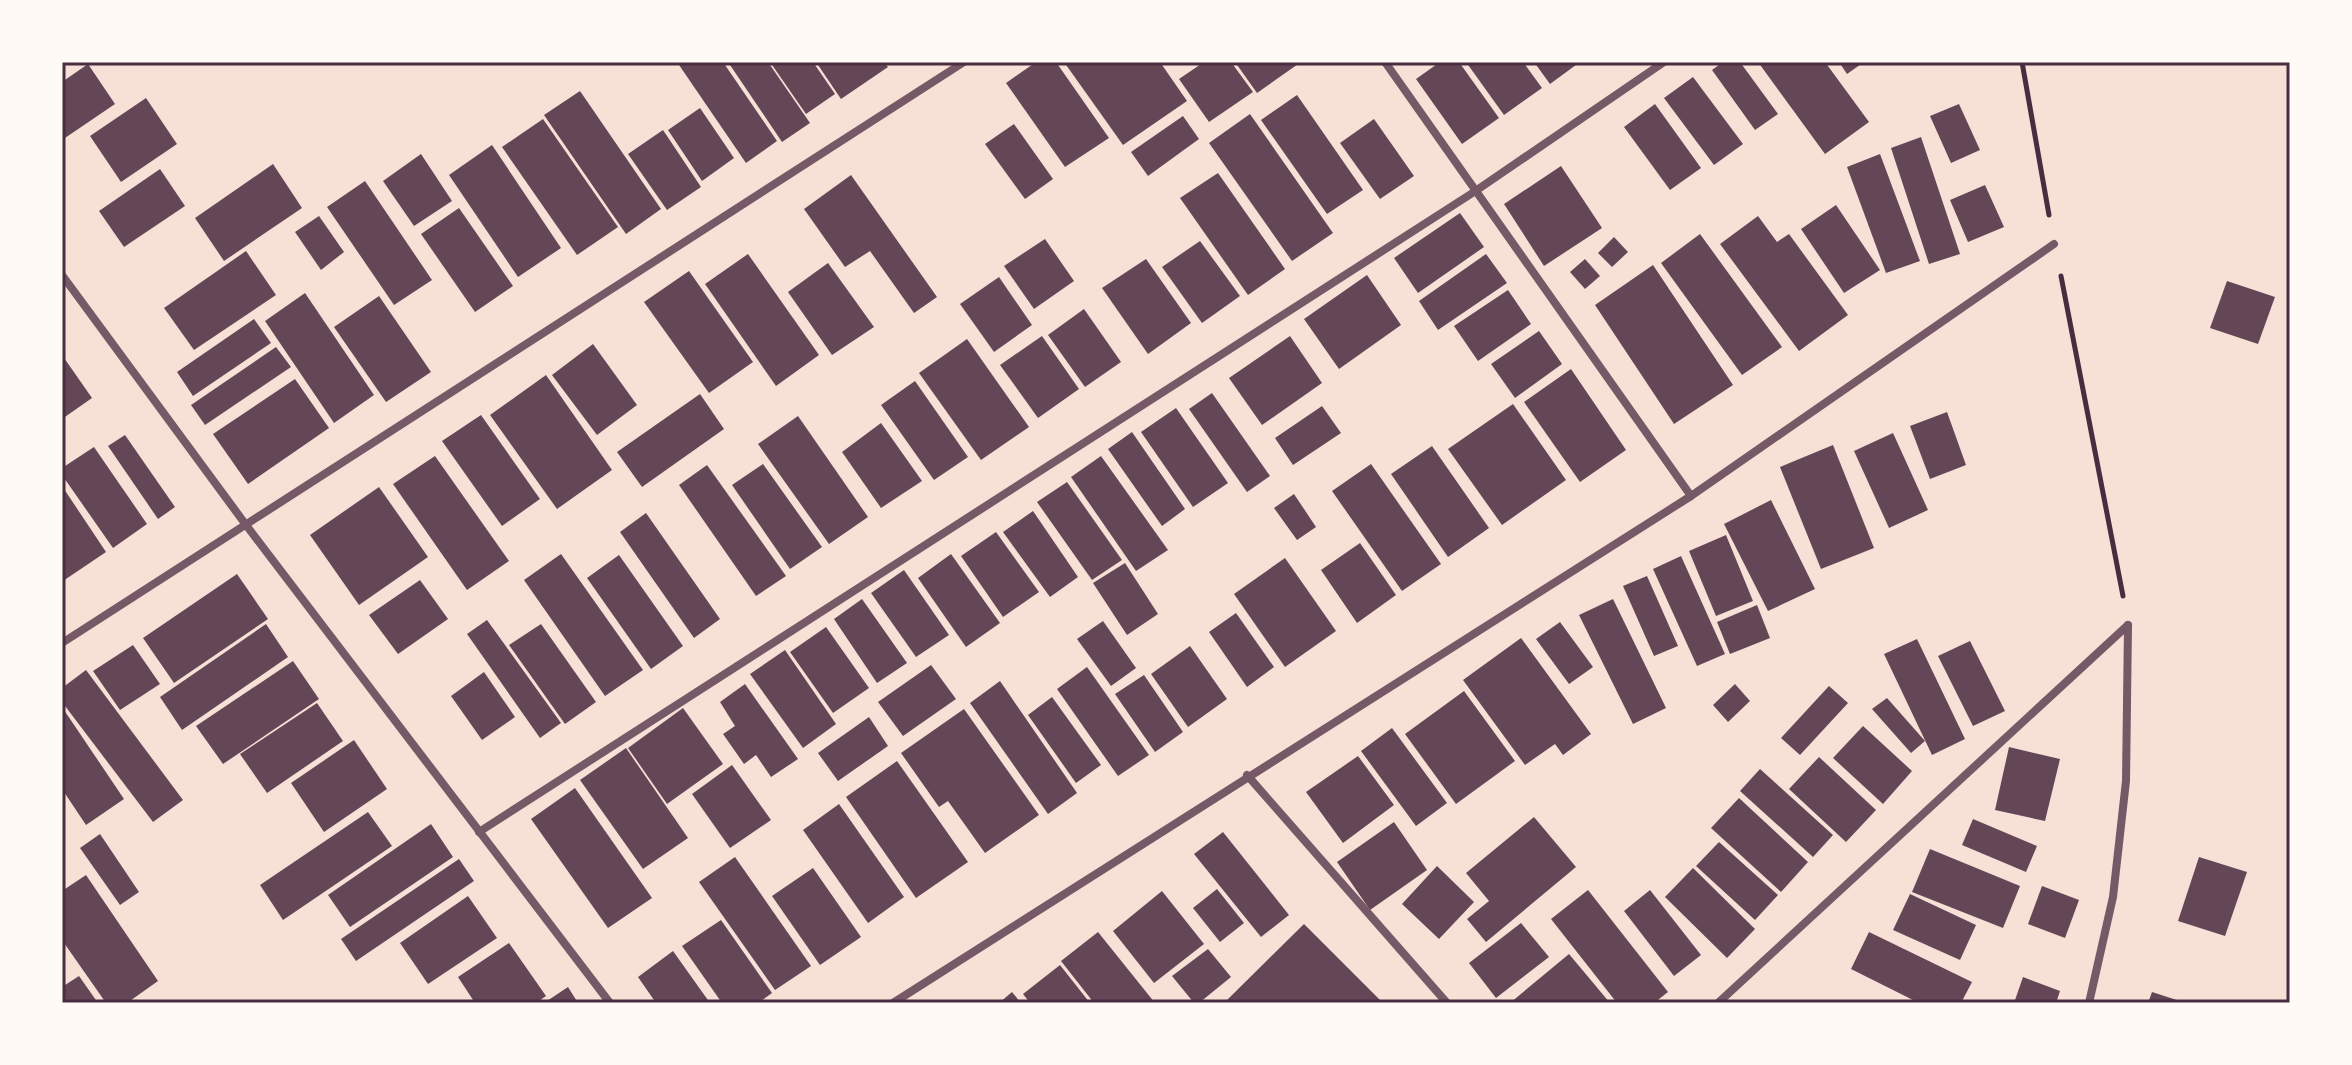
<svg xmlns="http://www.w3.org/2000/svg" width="2352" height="1065" font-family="Commissioner,sans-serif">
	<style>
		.building { fill: #644757 }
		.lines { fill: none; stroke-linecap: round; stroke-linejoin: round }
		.path { stroke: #4a2c40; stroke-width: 5 }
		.minor { stroke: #755966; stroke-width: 8 }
		.neatline { fill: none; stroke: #4a2c40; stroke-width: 3 }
	</style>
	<rect width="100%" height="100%" fill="#f7e1d7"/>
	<!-- building -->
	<g class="building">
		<path d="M677,62H723L777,141L746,163Z"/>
		<path d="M728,62H768L810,123L782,142Z"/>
		<path d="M770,62H813L835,94L806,114Z"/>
		<path d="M816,62H884L888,67L841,99Z"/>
		<path d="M1036,62H1056L1109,138L1065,167L1006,83Z"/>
		<path d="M1064,62H1160L1187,101L1123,145Z"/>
		<path d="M1204,62H1231L1253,92L1209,122L1179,79Z"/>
		<path d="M1235,62H1301L1257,93Z"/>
		<path d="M1440,62H1459L1499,118L1462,144L1416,79Z"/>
		<path d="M1466,62H1523L1542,88L1504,115Z"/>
		<path d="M1534,62H1580L1550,84Z"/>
		<path d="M1723,62H1740L1778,114L1755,130L1712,70Z"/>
		<path d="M1758,62H1825L1869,122L1825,154Z"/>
		<path d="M1839,62H1864L1847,74Z"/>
		<path d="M88,64L115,104L62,140V82Z"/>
		<path d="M1693,77L1743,144L1714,165L1664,98Z"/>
		<path d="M580,91L661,209L626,234L544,115Z"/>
		<path d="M1297,95L1363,190L1327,214L1261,120Z"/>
		<path d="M146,98L177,144L121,182L90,136Z"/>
		<path d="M1655,104L1701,168L1670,190L1624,127Z"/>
		<path d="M1959,104L1980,150L1951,163L1930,116Z"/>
		<path d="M700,108L734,158L702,181L668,130Z"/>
		<path d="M1250,114L1333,233L1292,261L1209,143Z"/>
		<path d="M1183,116L1199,139L1148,176L1131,152Z"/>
		<path d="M543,119L618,227L577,255L502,147Z"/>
		<path d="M1374,119L1414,176L1380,199L1340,143Z"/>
		<path d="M1014,124L1053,179L1025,199L985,144Z"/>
		<path d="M663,130L701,187L667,210L628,154Z"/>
		<path d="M1921,137L1960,254L1929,264L1891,148Z"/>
		<path d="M492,145L561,248L518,277L449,175Z"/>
		<path d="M421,154L452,201L414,226L383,181Z"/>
		<path d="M1880,154L1920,261L1886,273L1847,167Z"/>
		<path d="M273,164L302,208L224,261L195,218Z"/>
		<path d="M1561,166L1602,228L1544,266L1504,204Z"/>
		<path d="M160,169L185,206L124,247L99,211Z"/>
		<path d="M1218,173L1285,269L1248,295L1180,198Z"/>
		<path d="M851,175L937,297L914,313L870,251L845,267L804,209Z"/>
		<path d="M365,181L432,280L394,305L327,207Z"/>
		<path d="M1985,185L2004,227L1968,242L1950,200Z"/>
		<path d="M1836,205L1880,270L1844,293L1801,229Z"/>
		<path d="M459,208L513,286L475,312L421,234Z"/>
		<path d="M1460,213L1484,247L1418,293L1394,258Z"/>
		<path d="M319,216L344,252L321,270L295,232Z"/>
		<path d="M1758,216L1777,242L1789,234L1848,315L1799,351L1720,244Z"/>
		<path d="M1700,234L1782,347L1742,375L1661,263Z"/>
		<path d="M1614,237L1628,252L1612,267L1598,253Z"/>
		<path d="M1045,239L1074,281L1034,309L1004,266Z"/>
		<path d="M1200,241L1240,296L1202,323L1162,267Z"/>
		<path d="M246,251L276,295L194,350L164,308Z"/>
		<path d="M748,254L819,355L776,386L705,284Z"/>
		<path d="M1486,254L1507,283L1438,330L1419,301Z"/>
		<path d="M1146,259L1191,323L1148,354L1102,288Z"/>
		<path d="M1585,259L1600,276L1585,289L1570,272Z"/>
		<path d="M828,263L874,327L832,355L788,292Z"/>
		<path d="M1653,265L1733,385L1674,424L1595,305Z"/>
		<path d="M689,271L753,362L709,393L644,302Z"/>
		<path d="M1367,275L1401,325L1339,369L1304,319Z"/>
		<path d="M999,277L1032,325L994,352L960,304Z"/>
		<path d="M2227,281L2275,297L2258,344L2210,328Z"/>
		<path d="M1508,290L1531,324L1478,361L1454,326Z"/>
		<path d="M305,293L374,395L334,423L265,321Z"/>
		<path d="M379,296L431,372L386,402L334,327Z"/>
		<path d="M1084,309L1121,362L1085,387L1048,335Z"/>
		<path d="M254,319L271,343L193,396L177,372Z"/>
		<path d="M1539,331L1562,364L1515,398L1491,364Z"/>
		<path d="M1042,336L1079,389L1038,418L1000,365Z"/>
		<path d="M1290,336L1322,383L1262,425L1229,378Z"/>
		<path d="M967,339L1029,427L981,460L919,373Z"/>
		<path d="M593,344L637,405L597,435L552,375Z"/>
		<path d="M276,347L291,367L205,425L191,405Z"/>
		<path d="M62,355L92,398L62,419Z"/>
		<path d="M1571,369L1626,450L1580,482L1524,402Z"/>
		<path d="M546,375L612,470L557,509L490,415Z"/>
		<path d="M295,379L329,428L248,484L213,434Z"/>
		<path d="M915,381L968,457L934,480L881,405Z"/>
		<path d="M1212,393L1270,476L1247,492L1189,409Z"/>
		<path d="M700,394L724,429L642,487L617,452Z"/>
		<path d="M1513,404L1566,480L1502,525L1448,449Z"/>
		<path d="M1322,406L1341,433L1293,465L1275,438Z"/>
		<path d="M1176,408L1228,483L1193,507L1141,432Z"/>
		<path d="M1947,412L1966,465L1930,479L1910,426Z"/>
		<path d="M481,415L540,499L502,526L442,441Z"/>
		<path d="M798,416L868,517L829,544L758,444Z"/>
		<path d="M881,423L922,481L881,508L842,452Z"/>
		<path d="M1132,432L1185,509L1162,526L1108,449Z"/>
		<path d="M1893,433L1928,510L1889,528L1854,451Z"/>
		<path d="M125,435L175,507L158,519L108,446Z"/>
		<path d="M1833,445L1874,548L1821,569L1780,467Z"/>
		<path d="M1432,446L1489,528L1448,557L1391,474Z"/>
		<path d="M94,447L147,524L113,548L62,475V468Z"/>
		<path d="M435,456L509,561L467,590L393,484Z"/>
		<path d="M1101,456L1168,550L1136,571L1071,477Z"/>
		<path d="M763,464L822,547L790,569L732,485Z"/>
		<path d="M1371,464L1441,564L1402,591L1332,491Z"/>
		<path d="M707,465L786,576L756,596L679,485Z"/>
		<path d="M1067,482L1122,560L1092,580L1037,502Z"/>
		<path d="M62,486L106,552L63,581L62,579Z"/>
		<path d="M379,487L428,557L359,605L310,535Z"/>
		<path d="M1294,494L1316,527L1297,540L1274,508Z"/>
		<path d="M1771,500L1815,589L1768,611L1724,524Z"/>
		<path d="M1033,511L1078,577L1050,597L1003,532Z"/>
		<path d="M646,513L720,619L694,638L620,532Z"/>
		<path d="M996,532L1039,592L1003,617L961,556Z"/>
		<path d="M1726,535L1753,601L1716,616L1689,551Z"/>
		<path d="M1360,543L1396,595L1357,623L1321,570Z"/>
		<path d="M561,554L643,670L605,696L524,580Z"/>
		<path d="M951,554L1000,623L966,647L918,578Z"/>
		<path d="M619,555L683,646L651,669L587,578Z"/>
		<path d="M1681,556L1725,654L1697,666L1653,569Z"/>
		<path d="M1285,558L1336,631L1285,667L1234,594Z"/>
		<path d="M1125,563L1158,614L1127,635L1093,583Z"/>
		<path d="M904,570L949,635L916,657L871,593Z"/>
		<path d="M237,574L268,619L174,683L143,638Z"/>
		<path d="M1647,576L1678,646L1654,656L1623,586Z"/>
		<path d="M420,580L448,619L398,654L369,615Z"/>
		<path d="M862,599L907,663L877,683L834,619Z"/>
		<path d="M1613,599L1666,708L1633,724L1579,615Z"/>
		<path d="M1757,605L1770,638L1730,654L1717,622Z"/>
		<path d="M1236,613L1274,667L1247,687L1209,632Z"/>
		<path d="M487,620L561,723L540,738L467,634Z"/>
		<path d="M1103,621L1136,668L1111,686L1077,639Z"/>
		<path d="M1560,622L1593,667L1569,684L1536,639Z"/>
		<path d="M266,624L288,657L182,730L160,697Z"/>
		<path d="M541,624L596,702L565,724L509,645Z"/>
		<path d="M826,627L869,688L833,713L790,652Z"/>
		<path d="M1521,638L1591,734L1563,755L1555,744L1525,765L1463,680Z"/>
		<path d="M1917,639L1965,739L1932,755L1884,654Z"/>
		<path d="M1970,641L2005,711L1973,726L1938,656Z"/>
		<path d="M133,645L160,684L120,710L93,671Z"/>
		<path d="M1190,646L1227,699L1188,727L1151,674Z"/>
		<path d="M785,650L836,724L803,748L750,674Z"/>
		<path d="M293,661L319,699L223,764L196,726Z"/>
		<path d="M931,665L956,699L903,736L878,702Z"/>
		<path d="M1087,667L1149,755L1118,776L1057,689Z"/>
		<path d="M86,670L183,800L153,822L62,702V688Z"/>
		<path d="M484,672L515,717L482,740L451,696Z"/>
		<path d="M1144,675L1183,732L1155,752L1115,694Z"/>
		<path d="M1000,681L1077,793L1048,814L970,703Z"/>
		<path d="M745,684L798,759L771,777L756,755L744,764L723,734L735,726L720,702Z"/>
		<path d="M1735,684L1750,701L1728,722L1713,705Z"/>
		<path d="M1829,686L1848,703L1800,755L1781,738Z"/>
		<path d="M1464,691L1515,761L1456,804L1405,734Z"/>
		<path d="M1052,697L1101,765L1076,783L1028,715Z"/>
		<path d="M1887,698L1925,741L1911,753L1872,709Z"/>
		<path d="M317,703L343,741L267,793L240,754Z"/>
		<path d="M62,707L124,799L86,825L62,789Z"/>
		<path d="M683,708L723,764L667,804L628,748Z"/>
		<path d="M964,709L1039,815L985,853L948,801L939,807L901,753Z"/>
		<path d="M869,717L888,746L838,781L818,753Z"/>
		<path d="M1863,726L1912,771L1883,804L1833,758Z"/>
		<path d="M1392,728L1447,803L1416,826L1361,751Z"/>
		<path d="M354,740L387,789L324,832L291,783Z"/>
		<path d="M2009,747L2060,759L2045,821L1995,810Z"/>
		<path d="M626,748L688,838L643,869L580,780Z"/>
		<path d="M1358,756L1394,805L1343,843L1306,792Z"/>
		<path d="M1819,757L1876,810L1846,842L1789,789Z"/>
		<path d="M897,761L968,862L916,898L846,797Z"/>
		<path d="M732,765L771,820L730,848L692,794Z"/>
		<path d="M1760,769L1833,835L1813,857L1740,791Z"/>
		<path d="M575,788L652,898L608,928L531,819Z"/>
		<path d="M1739,798L1808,862L1781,892L1711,828Z"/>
		<path d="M839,804L904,897L868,923L803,830Z"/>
		<path d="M368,812L392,846L283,920L260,885Z"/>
		<path d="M1534,817L1576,867L1486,942L1467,919L1489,901L1466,873Z"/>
		<path d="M1973,819L2037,846L2026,872L1962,845Z"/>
		<path d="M1394,822L1427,870L1370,910L1337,862Z"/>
		<path d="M431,824L453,857L350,927L328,895Z"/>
		<path d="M1223,832L1289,915L1261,937L1194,854Z"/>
		<path d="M100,834L139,892L120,905L80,848Z"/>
		<path d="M1719,842L1778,895L1755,920L1696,866Z"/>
		<path d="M1930,849L2020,886L2003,928L1912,892Z"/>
		<path d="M735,857L811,966L775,990L699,882Z"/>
		<path d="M2199,857L2247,872L2225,936L2178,921Z"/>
		<path d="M459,859L474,881L356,961L341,939Z"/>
		<path d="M1437,866L1474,902L1439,939L1402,904Z"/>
		<path d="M813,868L861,937L820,965L772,896Z"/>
		<path d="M1693,868L1755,929L1727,958L1665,897Z"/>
		<path d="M86,875L158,981L127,1003H106L62,940V891Z"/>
		<path d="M2042,886L2079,900L2065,938L2028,924Z"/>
		<path d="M1217,889L1244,923L1220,942L1193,908Z"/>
		<path d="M1588,890L1668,992L1654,1003H1617L1551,919Z"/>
		<path d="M1650,890L1701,955L1674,976L1624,911Z"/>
		<path d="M1162,891L1204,944L1154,983L1113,931Z"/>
		<path d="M1910,894L1976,925L1960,960L1893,930Z"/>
		<path d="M468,896L497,938L428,984L400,943Z"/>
		<path d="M721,920L772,993L758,1003H722L682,946Z"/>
		<path d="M1521,923L1549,957L1496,998L1469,963Z"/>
		<path d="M1304,924L1383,1003L1226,1001Z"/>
		<path d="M1098,932L1155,1003H1094L1061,961Z"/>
		<path d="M1869,932L1972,982L1961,1003H1919L1851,969Z"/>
		<path d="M509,943L546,996L536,1003H475L458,977Z"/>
		<path d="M1208,949L1231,977L1199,1003H1194L1172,976Z"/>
		<path d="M673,951L710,1003H656L638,977Z"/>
		<path d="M1569,954L1610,1003H1510Z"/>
		<path d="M1060,965L1090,1003H1030L1023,994Z"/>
		<path d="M79,976L98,1003H65L62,987Z"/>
		<path d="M2023,977L2060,991L2056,1003H2014Z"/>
		<path d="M568,987L578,1003H544Z"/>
		<path d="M1012,992L1021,1003H999Z"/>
		<path d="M2152,992L2183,1002V1003H2148Z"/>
	</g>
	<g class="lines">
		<!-- path -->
		<g class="path">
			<path d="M2022,62L2049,215"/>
			<path d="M2061,276L2123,596"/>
		</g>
		<!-- minor -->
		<g class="minor">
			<path d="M1385,62L1691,496"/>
			<path d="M62,275L246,525L610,1003"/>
			<path d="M62,643L964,62"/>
			<path d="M1247,775L1447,1003"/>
			<path d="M479,832L1474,192L1664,62"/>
			<path d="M893,1003L1691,496L2054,244"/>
			<path d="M1718,1003L2128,625"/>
			<path d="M2089,1003L2113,897L2126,781L2128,625"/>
		</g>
	</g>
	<!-- border -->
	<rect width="2352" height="1065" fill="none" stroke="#fffaf5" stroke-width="128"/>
	<rect x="64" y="64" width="2224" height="937" class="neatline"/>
</svg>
